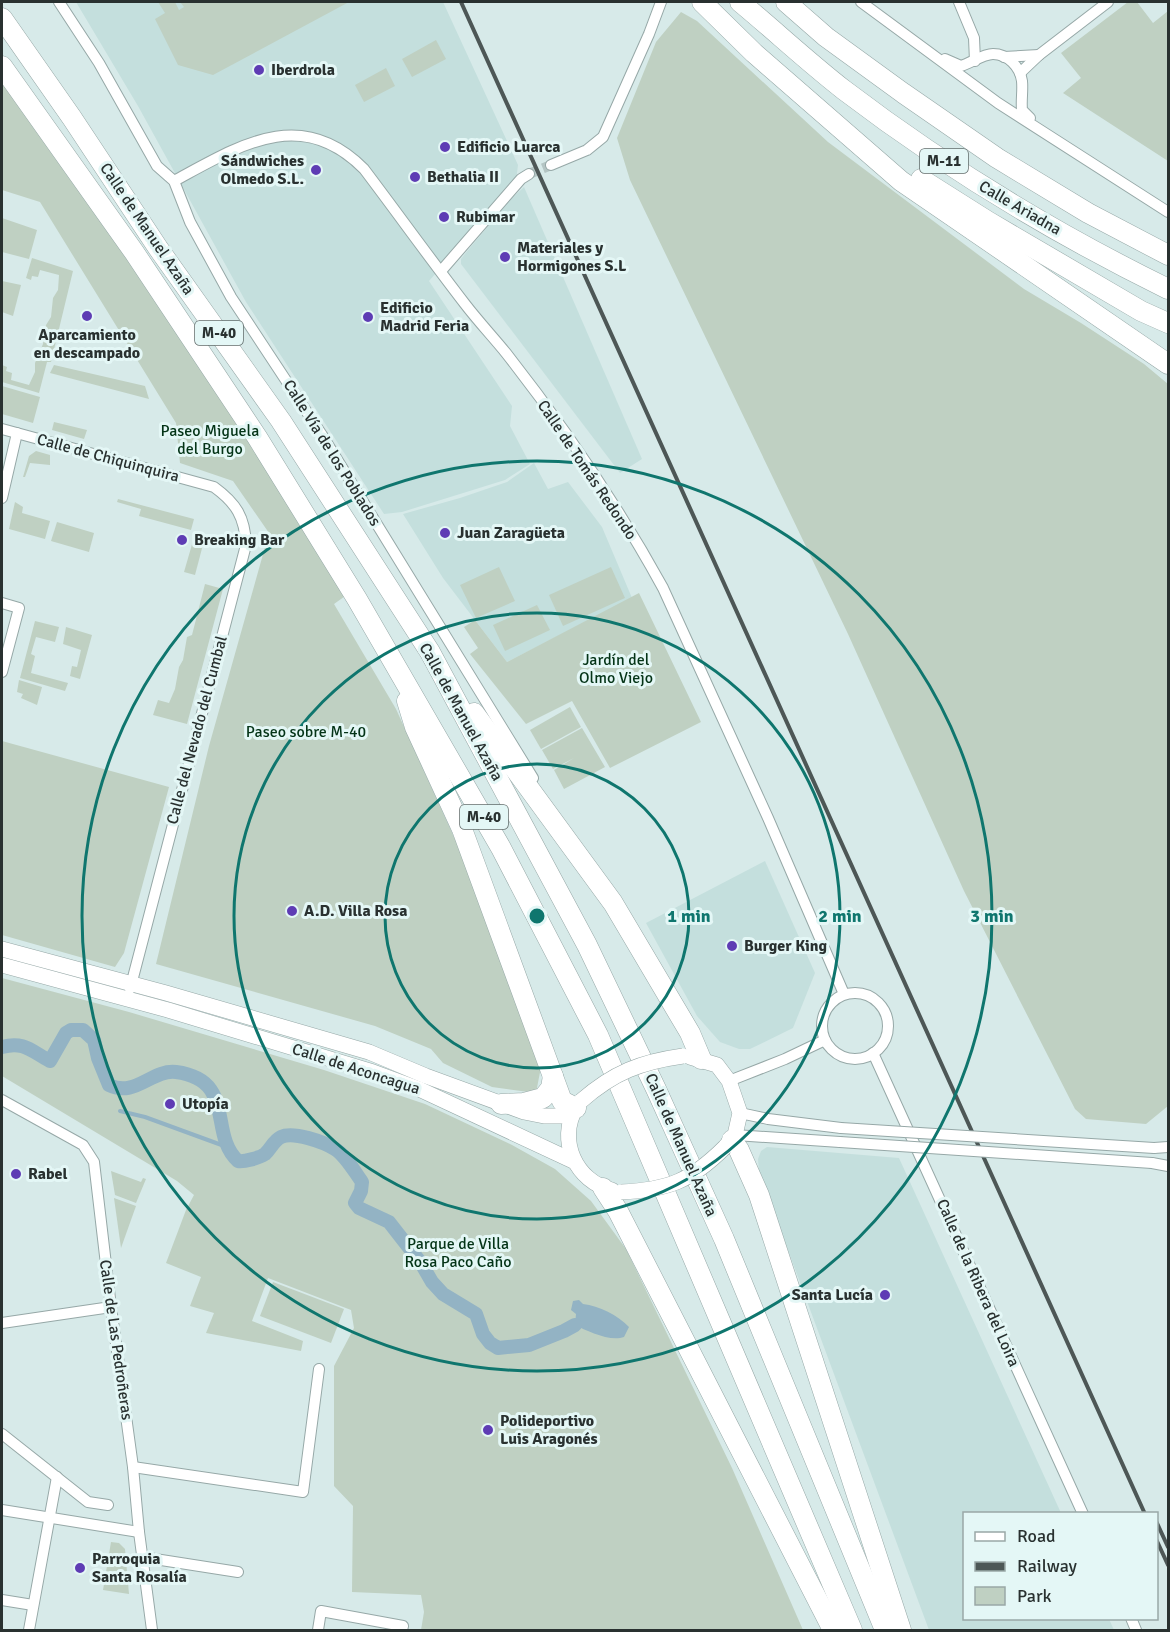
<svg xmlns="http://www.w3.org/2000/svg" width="1170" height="1632" font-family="Signika,sans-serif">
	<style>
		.built { fill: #c4dfdd }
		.green { fill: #bfd0c2 }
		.water { fill: #93b3c4 }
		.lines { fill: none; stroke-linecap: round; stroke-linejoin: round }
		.stream { stroke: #93b3c4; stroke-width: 4 }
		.canal { stroke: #93b3c4; stroke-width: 14 }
		.street-tunnel { stroke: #b4c5c4; stroke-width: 10; stroke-dasharray: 10 5; stroke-linecap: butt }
		.street-casing { stroke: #96a8a7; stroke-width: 12 }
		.secondary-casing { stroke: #96a8a7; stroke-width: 16 }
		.highway-casing { stroke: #96a8a7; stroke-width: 21 }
		.street { stroke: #fff; stroke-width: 10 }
		.secondary { stroke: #fff; stroke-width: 15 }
		.highway { stroke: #fff; stroke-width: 20 }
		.rail { stroke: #4d5756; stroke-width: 4 }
		.street-bridge-casing { stroke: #96a8a7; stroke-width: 12; stroke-linecap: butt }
		.secondary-bridge-casing { stroke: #96a8a7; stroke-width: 16; stroke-linecap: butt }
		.street-bridge { stroke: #fff; stroke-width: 10 }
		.secondary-bridge { stroke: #fff; stroke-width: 15 }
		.ring { fill: none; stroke: #0f766e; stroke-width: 3 }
		.poi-dot { fill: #5e3cb4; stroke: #e4f7f6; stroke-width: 2 }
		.labels { text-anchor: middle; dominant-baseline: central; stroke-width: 6; stroke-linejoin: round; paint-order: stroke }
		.shield { fill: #e4f7f6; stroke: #616c6b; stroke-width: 1.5 }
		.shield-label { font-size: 15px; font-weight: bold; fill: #293130 }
		.poi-label { font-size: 16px; font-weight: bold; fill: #293130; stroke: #e4f7f6; text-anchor: start }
		.street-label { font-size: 16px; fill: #293130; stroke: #e4f7f6 }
		.park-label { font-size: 16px; fill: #043417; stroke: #e4f7f6 }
		.centre { fill: #0f766e; stroke: #e4f7f6; stroke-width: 3 }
		.ring-label { font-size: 18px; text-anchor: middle; font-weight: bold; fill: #0f766e; stroke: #e4f7f6; stroke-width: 6; stroke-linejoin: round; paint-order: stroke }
	</style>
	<rect width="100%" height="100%" fill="#d7eae9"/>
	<!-- built -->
	<g class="built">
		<path d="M76,2H443L518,165L516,181L429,281L512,406L510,426L530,464L505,480L402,512L384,514L246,302L138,106Z"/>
		<path d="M524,187L642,459L620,473L461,264V259L464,255L509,201Z"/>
		<path d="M534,463L548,489L568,482L602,527L632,598L507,662L443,578L403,514L460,498L507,482Z"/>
		<path d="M765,861L815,973L793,1028L750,1049H739L720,1042L697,1016L646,923Z"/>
		<path d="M767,1147L899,1158L1061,1513L964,1514V1618L1109,1619L1114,1630H929L759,1172L758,1159L761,1151Z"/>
	</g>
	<!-- green -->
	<g class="green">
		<path d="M158,2H175L179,10L184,7L180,2H349L213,75L178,65L155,19L165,13Z"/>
		<path d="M1128,2H1137L1153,23L1168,11V161L1063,93L1081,78L1061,53Z"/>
		<path d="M681,12L697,21L828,142L1024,289L1081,323L1144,364L1168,384V1106L1146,1124L1086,1119L1075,1109L964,891L848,634L630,180L617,138L656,42Z"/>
		<path d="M436,40L446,59L412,77L402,59Z"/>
		<path d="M2,62L348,594L334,604L396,709L468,868L541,1067L536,1093L492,1087L443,1063L431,1049L375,1026L156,964L209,746L269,533L233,481L180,463L176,423L40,202L2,190Z"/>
		<path d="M386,68L395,86L364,102L355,85Z"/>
		<path d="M2,218L37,230L29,259L2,252Z"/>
		<path d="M32,258L73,271L51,362H47L39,393L2,382V365L7,367L6,371L12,373L11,380L29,385L35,372V363L43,344L46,325L51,317L53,298L58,290L59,275L40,270L38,277L32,276L31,280L26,278Z"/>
		<path d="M2,281L21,285L13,316L2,312Z"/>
		<path d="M54,365L145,386L149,399L50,373Z"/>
		<path d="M2,386L40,397L33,423L2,414Z"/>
		<path d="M54,422L87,430L84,439L52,430Z"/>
		<path d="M36,451L50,455V465L30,463L25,477H23L29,456Z"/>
		<path d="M118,499L194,519L191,530L139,516L141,509L117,502Z"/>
		<path d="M15,502L23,507L22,513L50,521L45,539L9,529Z"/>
		<path d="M57,522L94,533L89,552L51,541Z"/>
		<path d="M195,534L205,537L195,575L184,572Z"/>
		<path d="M499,567L515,601L476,618L460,585Z"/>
		<path d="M611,567L625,598L563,626L549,595Z"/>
		<path d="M205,584L223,589L187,724L153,715L158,700L169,703L175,689L179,667L183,660L187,637L192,635Z"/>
		<path d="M639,593L701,722L610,768L572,701L526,724L470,654L478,648L464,627L475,620L507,662Z"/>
		<path d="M537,605L550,630L505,651L493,625Z"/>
		<path d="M35,621L59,627L55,642L36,637L31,654L35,656L31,673L68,683L65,691L20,678Z"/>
		<path d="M66,627L92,635L80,679L70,676L72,666L77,667L81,650L63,644Z"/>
		<path d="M19,680L42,687L37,705L21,698L23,694L17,692Z"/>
		<path d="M570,707L581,727L541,749L530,730Z"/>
		<path d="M582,728L605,767L564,789L554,770L574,758L553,769L542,750Z"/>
		<path d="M2,741L169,787L124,953L115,967L2,935Z"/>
		<path d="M2,978L129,1012L324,1070L425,1104L512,1145L555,1169L591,1201L626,1249L732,1468L803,1630H421L424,1612L421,1595L352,1592L353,1506L334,1486V1366L354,1328L351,1310L268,1278L252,1321L303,1341L301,1351L206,1333L214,1313L190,1306L201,1277L166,1263L186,1210L194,1195L177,1181L2,1076Z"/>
		<path d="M111,1171L141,1182L143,1178L146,1179L136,1203L115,1195Z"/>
		<path d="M114,1198L136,1206L121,1248Z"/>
		<path d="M273,1282L344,1309L331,1343L260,1316Z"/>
		<path d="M111,1542L119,1543L125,1549L129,1594L103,1590Z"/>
	</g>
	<!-- water -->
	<path class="water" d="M579,1300L583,1304C599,1306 618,1315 629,1327L624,1337C610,1342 587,1331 575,1325L576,1314L571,1310L573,1301Z"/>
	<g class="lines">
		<!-- stream -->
		<path class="stream" d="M120,1111L145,1117L227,1147"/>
		<!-- canal -->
		<path class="canal" d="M2,1047C24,1041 31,1051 50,1061L66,1033L71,1030H83L94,1040L98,1058L109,1085C135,1098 152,1069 176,1072C237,1080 208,1134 238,1161C244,1162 259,1158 265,1154C271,1149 273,1141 281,1137C293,1131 324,1142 335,1149C346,1156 354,1171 362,1182L361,1191L355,1203L359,1208L389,1222L421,1263L432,1282L443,1294L476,1314L483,1334L490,1343L498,1348L529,1345L564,1331L575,1325"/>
		<!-- street-tunnel -->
		<path class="street-tunnel" d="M529,174L551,165"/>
		<!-- street casing -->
		<g class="street-casing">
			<g id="street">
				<path d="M59,2L99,63L157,166L174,181L190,222L231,297L322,435L533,778"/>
				<path d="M861,2L998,103L1168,212"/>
				<path d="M959,2L974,38L975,61"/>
				<path d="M1004,57L1039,55"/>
				<path d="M945,59L961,66C971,63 983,54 993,54C1008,54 1020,67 1022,81C1023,91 1021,100 1022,110L1030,118"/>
				<path d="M1020,73L1039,55L1108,2"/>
				<path d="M551,165L587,150L603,137L649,34L661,2"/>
				<path d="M174,181C239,146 301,105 364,169C398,214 431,260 465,304C478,321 493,337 506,353C564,427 618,506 663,588L768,818L844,994"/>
				<path d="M441,271L521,179L529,174"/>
				<path d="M2,429L214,487C236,503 245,517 246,545L130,989"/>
				<path d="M2,498L17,433"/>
				<path d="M2,603L19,608L2,672"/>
				<circle cx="855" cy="1026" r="33"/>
				<path d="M873,1053L1083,1514"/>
				<path d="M729,1081L785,1059L825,1040"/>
				<path d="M2,1100L83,1145L94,1162L111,1307L133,1467L139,1532L152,1630"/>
				<path d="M740,1113L768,1119L841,1128"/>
				<path d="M735,1135L840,1142"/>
				<path d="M1154,1148L1168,1147"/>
				<path d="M1152,1163L1168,1166"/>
				<path d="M2,1323L111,1307"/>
				<path d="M2,1434L88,1502L108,1505"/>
				<path d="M133,1467L303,1492L319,1369"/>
				<path d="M2,1510L139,1532"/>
				<path d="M142,1557L238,1572"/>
				<path d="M2,1600L33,1605"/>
				<path d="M1131,1618L1136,1630"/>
				<path d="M29,1630L57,1477"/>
				<path d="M318,1630L321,1611L403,1626L402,1630"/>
			</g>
		</g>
		<!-- secondary casing -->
		<g class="secondary-casing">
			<g id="secondary">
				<path d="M2,949L166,993L369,1052L426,1076L524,1112L544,1116H571"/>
				<path d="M2,965L168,1010L373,1072L419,1089L573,1161"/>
				<path d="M690,1057L717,1065L729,1081L740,1113L735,1135L725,1147"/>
				<path d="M576,1108C557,1140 576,1182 612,1190"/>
			</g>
		</g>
		<!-- highway casing -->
		<g class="highway-casing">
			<g id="highway">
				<path d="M702,2L754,53L901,181L1168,364"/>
				<path d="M740,2C775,31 808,62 844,90C945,167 1054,233 1168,289"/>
				<path d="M786,2L826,37L903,93L997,158L1088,213L1168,255"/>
				<path d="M2,18L72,118L158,248L281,421L430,652L587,945L656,1089L724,1239L885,1630"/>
				<path d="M2,66L134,252L257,437L357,599L501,848L598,1035L852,1630"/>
				<path d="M921,179L989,222L1141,311L1168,323"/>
				<path d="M407,701L415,727L462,829L562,1101L576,1108"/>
				<path d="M474,713L613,903L690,1033L701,1059"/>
				<path d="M501,1104L524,1103L543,1098L551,1088L553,1076"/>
				<path d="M732,1140L739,1150L759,1195L901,1630"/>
				<path d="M603,1188L618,1211L833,1630"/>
			</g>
		</g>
		<!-- street -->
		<use href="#street" class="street"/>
		<!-- secondary -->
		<use href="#secondary" class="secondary"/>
		<!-- highway -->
		<use href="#highway" class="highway"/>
		<!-- rail -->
		<g class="rail">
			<path d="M461,2L1145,1514"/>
			<path d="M1156,1521L1168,1547"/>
			<path d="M1156,1539L1168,1565"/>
		</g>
		<!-- street-bridge casing -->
		<g class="street-bridge-casing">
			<g id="street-bridge">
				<path d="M841,1128L1154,1148"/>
				<path d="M840,1142L1152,1163"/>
			</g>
		</g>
		<!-- secondary-bridge casing -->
		<g class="secondary-bridge-casing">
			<g id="secondary-bridge">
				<path d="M581,1101C614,1072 641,1062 683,1056"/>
				<path d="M621,1192C668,1190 691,1181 725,1147"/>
			</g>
		</g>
		<!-- street-bridge -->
		<use href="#street-bridge" class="street-bridge"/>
		<!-- secondary-bridge -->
		<use href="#secondary-bridge" class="secondary-bridge"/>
	</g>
	<!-- distance rings -->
	<g class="ring">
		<circle cx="537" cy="916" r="152"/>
		<circle cx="537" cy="916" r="303"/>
		<circle cx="537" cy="916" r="455"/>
	</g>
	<!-- markers -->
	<g class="poi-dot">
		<circle cx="259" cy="70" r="6"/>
		<circle cx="445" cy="147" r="6"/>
		<circle cx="316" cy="170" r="6"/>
		<circle cx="415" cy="177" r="6"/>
		<circle cx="444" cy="217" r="6"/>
		<circle cx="505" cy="257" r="6"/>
		<circle cx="87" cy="316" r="6"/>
		<circle cx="368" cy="317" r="6"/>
		<circle cx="445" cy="533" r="6"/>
		<circle cx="182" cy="540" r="6"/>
		<circle cx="292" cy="911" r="6"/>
		<circle cx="732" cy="946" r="6"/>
		<circle cx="170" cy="1104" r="6"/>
		<circle cx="16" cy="1174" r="6"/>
		<circle cx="885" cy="1295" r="6"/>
		<circle cx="488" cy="1430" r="6"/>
		<circle cx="80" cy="1568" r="6"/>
	</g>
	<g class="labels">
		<!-- shield labels -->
		<g class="shield">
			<rect x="920" y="149" width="48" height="24" rx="4.5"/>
			<rect x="195" y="321" width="48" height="24" rx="4.5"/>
			<rect x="460" y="805" width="48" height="24" rx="4.5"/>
		</g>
		<g class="shield-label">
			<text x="944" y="161">M-11</text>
			<text x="219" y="333">M-40</text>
			<text x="484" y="817">M-40</text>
		</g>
		<!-- poi labels -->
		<g class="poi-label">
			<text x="271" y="70">Iberdrola</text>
			<text x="457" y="147">Edificio Luarca</text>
			<text x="304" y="161" text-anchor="end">Sándwiches<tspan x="304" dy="18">Olmedo S.L.</tspan></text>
			<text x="427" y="177">Bethalia II</text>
			<text x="456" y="217">Rubimar</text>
			<text x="517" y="248">Materiales y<tspan x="517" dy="18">Hormigones S.L</tspan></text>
			<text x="380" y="308">Edificio<tspan x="380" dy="18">Madrid Feria</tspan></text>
			<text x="87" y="335" text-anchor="middle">Aparcamiento<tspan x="87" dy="18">en descampado</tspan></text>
			<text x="457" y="533">Juan Zaragüeta</text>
			<text x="194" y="540">Breaking Bar</text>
			<text x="304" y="911">A.D. Villa Rosa</text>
			<text x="744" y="946">Burger King</text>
			<text x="182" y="1104">Utopía</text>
			<text x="28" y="1174">Rabel</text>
			<text x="873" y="1295" text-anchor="end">Santa Lucía</text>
			<text x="500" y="1421">Polideportivo<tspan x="500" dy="18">Luis Aragonés</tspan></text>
			<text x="92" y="1559">Parroquia<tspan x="92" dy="18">Santa Rosalía</tspan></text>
		</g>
		<!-- street labels -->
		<g class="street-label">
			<text transform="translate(1020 208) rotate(30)">Calle Ariadna</text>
			<text transform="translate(147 229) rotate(56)">Calle de Manuel Azaña</text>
			<text transform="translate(332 453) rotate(58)">Calle Vía de los Poblados</text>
			<text transform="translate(108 458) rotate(15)">Calle de Chiquinquira</text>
			<text transform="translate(587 470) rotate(56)">Calle de Tomás Redondo</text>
			<text transform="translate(461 712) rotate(61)">Calle de Manuel Azaña</text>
			<text transform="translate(197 730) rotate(-75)">Calle del Nevado del Cumbal</text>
			<text transform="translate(356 1069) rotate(18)">Calle de Aconcagua</text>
			<text transform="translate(681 1145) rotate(66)">Calle de Manuel Azaña</text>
			<text transform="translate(978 1283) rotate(66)">Calle de la Ribera del Loira</text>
			<text transform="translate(116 1340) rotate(82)">Calle de Las Pedroñeras</text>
		</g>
		<!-- park labels -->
		<g class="park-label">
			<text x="210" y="431">Paseo Miguela<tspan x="210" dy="18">del Burgo</tspan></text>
			<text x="616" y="660">Jardín del<tspan x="616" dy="18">Olmo Viejo</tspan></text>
			<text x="306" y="732">Paseo sobre M-40</text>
			<text x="458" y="1244">Parque de Villa<tspan x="458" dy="18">Rosa Paco Caño</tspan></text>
		</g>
	</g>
	<circle cx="537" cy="916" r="9" class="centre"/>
	<g class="ring-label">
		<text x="689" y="922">1 min</text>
		<text x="840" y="922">2 min</text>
		<text x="992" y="922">3 min</text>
	</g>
	<!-- border -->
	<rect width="1170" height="1632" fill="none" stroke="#293130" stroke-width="6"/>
	<!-- legend -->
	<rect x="963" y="1512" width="195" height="108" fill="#e4f7f6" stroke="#99a8a7" stroke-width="1.5"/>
	<rect x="975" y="1532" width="30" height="9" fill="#ffffff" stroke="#99a8a7" stroke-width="1.5"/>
	<text x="1017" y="1542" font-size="18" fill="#293130">Road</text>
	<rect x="975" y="1562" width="30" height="9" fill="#4d5756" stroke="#99a8a7" stroke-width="1.5"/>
	<text x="1017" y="1572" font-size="18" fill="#293130">Railway</text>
	<rect x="975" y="1587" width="30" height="18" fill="#bfd0c2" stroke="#99a8a7" stroke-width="1.5"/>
	<text x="1017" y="1602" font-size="18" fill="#293130">Park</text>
</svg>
